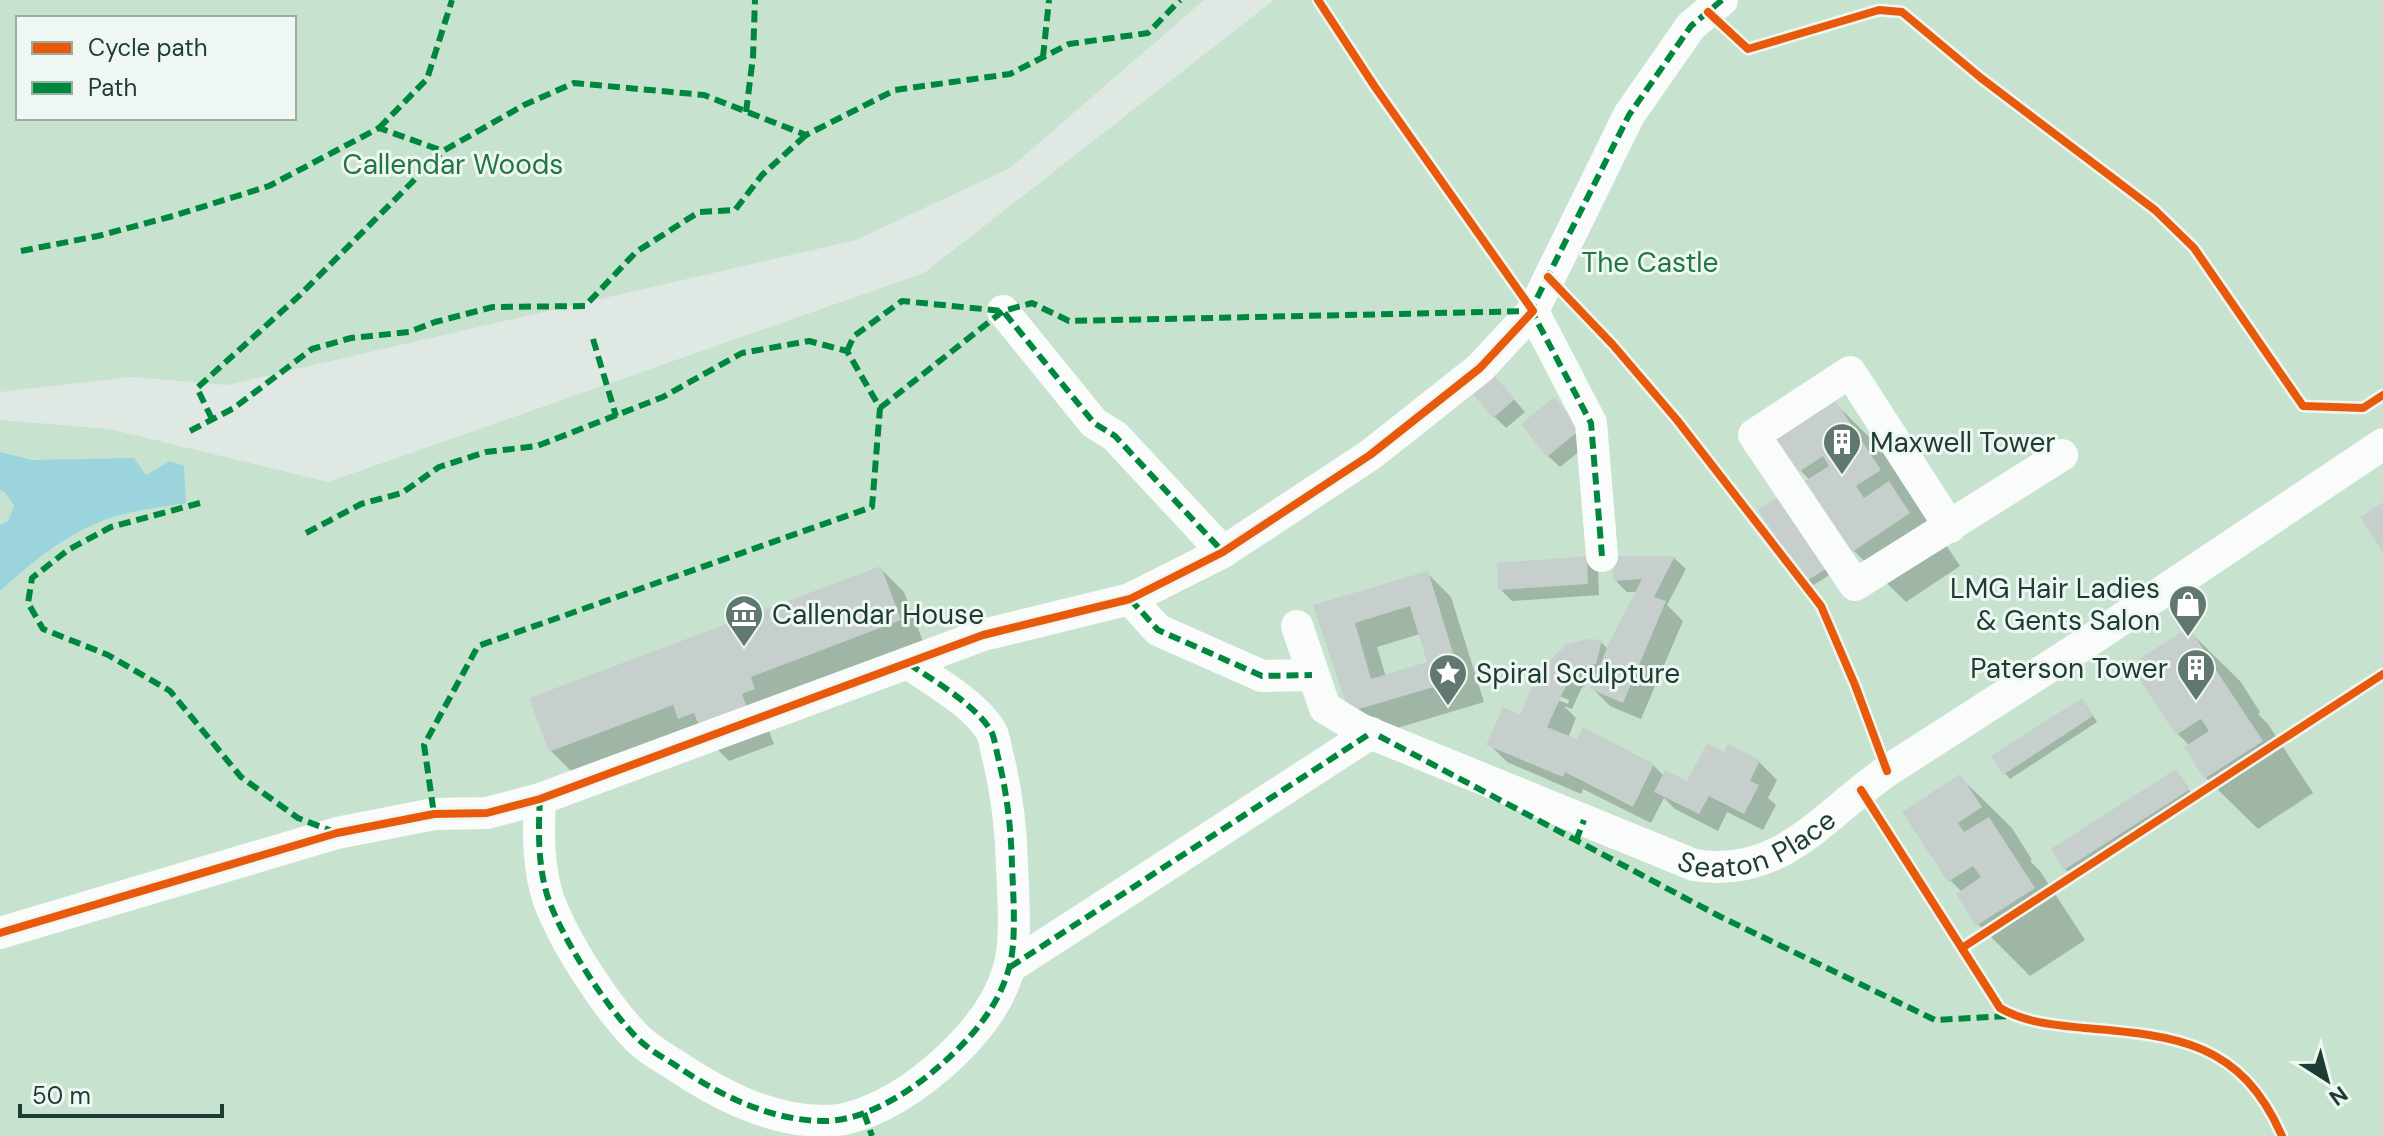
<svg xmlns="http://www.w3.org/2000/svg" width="2383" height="1136" font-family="'DM Sans',sans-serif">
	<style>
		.green { fill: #c7e3cf; fill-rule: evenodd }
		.water { fill: #9bd4dc }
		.shadow { fill: #0003; fill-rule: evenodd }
		.building { fill: #c7cfcc; fill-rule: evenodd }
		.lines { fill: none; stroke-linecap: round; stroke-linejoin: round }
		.minor { stroke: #fafcfb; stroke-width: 32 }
		.quiet { stroke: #00873e; stroke-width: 6; stroke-dasharray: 12 6; stroke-linecap: butt }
		.cycleway-casing { stroke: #eef7f2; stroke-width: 13 }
		.cycleway { stroke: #e8590c; stroke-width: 8 }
		.labels { text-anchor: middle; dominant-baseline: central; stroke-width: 6; stroke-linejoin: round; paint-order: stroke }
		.park-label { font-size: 28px; fill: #237743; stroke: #eef7f2 }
		.poi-label { font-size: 28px; fill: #1d3c33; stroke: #eef7f2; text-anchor: start }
		.street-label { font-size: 28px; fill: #1d3c33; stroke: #eef7f2 }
	</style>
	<rect width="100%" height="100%" fill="#e0e8e4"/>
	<!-- green -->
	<g class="green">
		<path d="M0,0H1204L1010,168L856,240L227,385L131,377L0,392ZM18,18H294V118H18Z"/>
		<path d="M1274,0H2383V1136H0V420L110,429L328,482L924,273Z"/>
	</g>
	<!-- water -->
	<path class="water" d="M0,452L32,460L134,458L146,475L170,461L184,466L186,503C162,507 137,510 113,517C70,531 33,561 0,591V525L8,521L14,506L5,492L0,490Z"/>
	<!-- shadow -->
	<g class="shadow">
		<path d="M1504,388L1525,412L1506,428L1494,416Z"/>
		<path d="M1554,400L1591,442L1560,467L1548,456Z"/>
		<path d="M1835,403L1886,454L1960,566L1906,602L1854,551L1810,480L1800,470Z"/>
		<path d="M1779,499L1831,574L1812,586L1761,511Z"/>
		<path d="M1586,558L1598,570L1599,595L1512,601L1500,589Z"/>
		<path d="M1615,558H1674L1686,569L1667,605L1683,621L1641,719L1610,706L1592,688L1596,679L1589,681L1581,689L1572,709L1564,706L1576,718L1568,738L1653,765L1664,776L1688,784L1725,754L1729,746L1759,762L1777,780L1768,798L1776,805L1763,830L1727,812L1718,831L1675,809L1664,798L1651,823L1583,789L1581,794L1507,762L1489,744L1521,718L1601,642L1610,651L1637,592H1627L1615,580ZM1550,692L1569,700L1568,704L1550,697Z"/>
		<path d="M880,568L904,592L924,644L764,718L774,744L729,761L708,740L574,774L550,750Z"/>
		<path d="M1427,573L1451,597L1484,702L1374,735L1351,711L1316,606ZM1420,634L1429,663L1386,677L1377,647Z"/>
		<path d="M2188,630L2240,681L2260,712L2258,714L2268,724L2313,793L2258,829L2206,778L2189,745L2178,734Z"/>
		<path d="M2087,706L2097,722L2010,779L2005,773Z"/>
		<path d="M1960,777L2012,828L2032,860L2030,861L2040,871L2085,940L2030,976L1978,924L1962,892L1950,880Z"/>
		<path d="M2181,777L2193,796L2071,874L2065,869Z"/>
	</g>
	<!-- building -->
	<g class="building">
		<path d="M1492,373L1515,399L1493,418L1471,392Z"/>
		<path d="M1554,397L1581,429L1547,457L1521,424Z"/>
		<path d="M1835,400L1881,470L1856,486L1864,498L1889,481L1910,513L1852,552L1805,481L1829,466L1823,456L1799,472L1777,439Z"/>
		<path d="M1780,496L1827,568L1805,582L1758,510Z"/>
		<path d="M2383,502V552L2360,517Z"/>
		<path d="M1587,556L1588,584L1498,590L1497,563Z"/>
		<path d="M1613,556H1675L1654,597L1666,601L1623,703L1590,689L1609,643L1642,579L1613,581Z"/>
		<path d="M881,566L901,620L751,677L755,689L742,694L752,720L704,738L694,713L678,719L673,705L549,752L529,698Z"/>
		<path d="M1428,571L1461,679L1349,712L1313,605ZM1410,606L1427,662L1371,679L1355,623Z"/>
		<path d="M2189,627L2210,660L2186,676L2192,686L2216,670L2263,741L2204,779L2184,747L2209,731L2201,719L2176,735L2130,665Z"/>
		<path d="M1587,639L1602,640L1596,664L1581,667L1570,677L1547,727L1577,739L1583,727L1654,764L1633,807L1565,772L1563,777L1486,745L1503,707L1520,715L1532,687L1536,688L1550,660L1567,644Z"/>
		<path d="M2082,698L2093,716L2003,775L1991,756Z"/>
		<path d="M1707,743L1724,752L1728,744L1760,760L1750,781L1759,785L1744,814L1709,796L1699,814L1654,792L1665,770L1687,781Z"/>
		<path d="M2176,769L2189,790L2064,870L2051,849Z"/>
		<path d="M1960,774L1982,807L1958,823L1964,832L1989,817L2035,888L1976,926L1956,894L1981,877L1973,866L1948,882L1902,812Z"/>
	</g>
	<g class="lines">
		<!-- minor -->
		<g class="minor">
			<path d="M1003,311L1094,423L1115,436L1223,552"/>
			<path d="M1533,311L1591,423L1602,556"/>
			<path d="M1950,527L1850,372L1754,435L1855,585L2062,455"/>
			<path d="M1130,599L1158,630L1262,676L1312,675"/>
			<path id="s1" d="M1297,626L1325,708L1360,729L1694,865C1782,879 1823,815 1887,771L2083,645L2383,444"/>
			<path d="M540,799C538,833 538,869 549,901C566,945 605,1005 637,1038C647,1048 660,1056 672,1063C716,1093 767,1120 822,1121C862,1122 907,1094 936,1069C968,1042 998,1009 1009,968C1017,942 1013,892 1012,865C1011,828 1007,793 998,757C996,750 995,740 992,733C979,707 933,680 909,664"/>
			<path d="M0,933L337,833L434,814L487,813L540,799L983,635L1130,599L1223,552L1370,455L1480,368L1533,311L1629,115L1691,26L1722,0"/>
			<path d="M1010,967L1371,733"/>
		</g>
		<!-- quiet -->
		<g class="quiet">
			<path d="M1043,57L1049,0"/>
			<path d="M746,112L753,57L755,0"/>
			<path d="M379,128L427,79L452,0"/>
			<path d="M21,251L98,236L173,216L269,186L379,128L443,151"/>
			<path d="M1530,308L1591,423L1602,556"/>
			<path d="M1529,314L1629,115L1691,26L1722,0"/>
			<path d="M593,339L616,416"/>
			<path d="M847,351L854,336L902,301L1003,311L1094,423L1115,436L1223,552"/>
			<path d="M880,408L1003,311L1032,303L1069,321L1533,311"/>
			<path d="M212,419L197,388L300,295L443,151L524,105L574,83L704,95L806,135L895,90L1010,74L1069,44L1148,33L1180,0"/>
			<path d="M190,431L234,408L312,349L351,338L409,332L435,322L493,307L585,306L636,252L699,212L735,210L762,175L806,135"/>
			<path d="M200,503L111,527L68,550L32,578L28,603L43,629L108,655L170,691L241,777L298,818L337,833"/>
			<path d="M306,533L361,504L402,493L439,467L486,452L537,446L663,397L742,353L809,341L847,351L880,408L872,507L478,646L424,745L434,814"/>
			<path d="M1130,599L1158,630L1262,676L1312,675"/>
			<path d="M1379,736L1721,917L1935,1020L2009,1016"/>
			<path d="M540,799C538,833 538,869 549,901C566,945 605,1005 637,1038C647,1048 660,1056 672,1063C716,1093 767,1120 822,1121C862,1122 907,1094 936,1069C968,1042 998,1009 1009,968C1017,942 1013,892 1012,865C1011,828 1007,793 998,757C996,750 995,740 992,733C979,707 933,680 909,664"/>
			<path d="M1576,841L1584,820"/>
			<path d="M1010,967L1371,733"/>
			<path d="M864,1113L872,1136"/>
		</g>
		<!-- cycleway casing -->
		<g class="cycleway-casing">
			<g id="cycleway">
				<path d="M1708,12L1748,49L1879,10L1902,12L1981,78L2155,210L2194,248L2303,406L2363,408L2383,395"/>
				<path d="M1548,277L1613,345L1677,420L1821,606L1855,685L1887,771"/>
				<path d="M1861,790L2000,1008C2026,1023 2055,1025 2084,1028C2177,1036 2240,1041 2282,1136"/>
				<path d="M0,933L337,833L434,814L487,813L540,799L983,635L1130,599L1223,552L1370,455L1480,368L1533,311L1375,87L1318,0"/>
				<path d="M1962,948L2383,674"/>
			</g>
		</g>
		<!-- cycleway -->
		<use href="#cycleway" class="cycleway"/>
	</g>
	<!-- icons -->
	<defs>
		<g id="building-pin" transform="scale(2)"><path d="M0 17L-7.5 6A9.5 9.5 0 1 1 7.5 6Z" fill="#617871" stroke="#eef7f2"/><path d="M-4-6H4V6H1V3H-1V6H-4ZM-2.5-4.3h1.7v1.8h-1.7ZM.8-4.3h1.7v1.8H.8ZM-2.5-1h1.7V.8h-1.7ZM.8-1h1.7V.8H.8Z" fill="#fff"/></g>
		<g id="shop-pin" transform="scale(2)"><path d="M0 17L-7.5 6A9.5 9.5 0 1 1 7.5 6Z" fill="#617871" stroke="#eef7f2"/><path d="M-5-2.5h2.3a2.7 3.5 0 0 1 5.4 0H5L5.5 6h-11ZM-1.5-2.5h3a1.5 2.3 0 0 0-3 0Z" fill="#fff"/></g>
		<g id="museum-pin" transform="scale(2)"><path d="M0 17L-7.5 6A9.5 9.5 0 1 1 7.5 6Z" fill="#617871" stroke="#eef7f2"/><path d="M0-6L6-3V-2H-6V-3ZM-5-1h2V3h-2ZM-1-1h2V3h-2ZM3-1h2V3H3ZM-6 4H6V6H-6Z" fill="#fff"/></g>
		<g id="sight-pin" transform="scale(2)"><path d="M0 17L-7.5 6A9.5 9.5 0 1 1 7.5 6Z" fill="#617871" stroke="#eef7f2"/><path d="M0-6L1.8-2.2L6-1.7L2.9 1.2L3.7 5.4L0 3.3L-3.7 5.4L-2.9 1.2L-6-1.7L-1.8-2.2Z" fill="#fff"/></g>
	</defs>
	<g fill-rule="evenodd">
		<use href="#building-pin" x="1842" y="442"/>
		<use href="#shop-pin" x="2188" y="604"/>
		<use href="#museum-pin" x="744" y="614"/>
		<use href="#building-pin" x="2196" y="668"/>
		<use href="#sight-pin" x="1448" y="673"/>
	</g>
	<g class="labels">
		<!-- park labels -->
		<g class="park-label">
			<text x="453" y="164">Callendar Woods</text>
			<text x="1650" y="262">The Castle</text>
		</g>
		<!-- poi labels -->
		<g class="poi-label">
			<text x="1870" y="442">Maxwell Tower</text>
			<text x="2160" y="588" text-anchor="end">LMG Hair Ladies<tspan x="2160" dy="32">&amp; Gents Salon</tspan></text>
			<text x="772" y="614">Callendar House</text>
			<text x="2168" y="668" text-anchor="end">Paterson Tower</text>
			<text x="1476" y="673">Spiral Sculpture</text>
		</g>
		<!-- street labels -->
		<g class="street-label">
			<text stroke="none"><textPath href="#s1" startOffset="556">Seaton Place</textPath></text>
		</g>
	</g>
	<!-- legend -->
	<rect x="16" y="16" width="280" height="104" fill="#eef7f2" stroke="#9aaca6" stroke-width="2"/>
	<rect x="32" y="42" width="40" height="12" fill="#e8590c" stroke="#9aaca6" stroke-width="2"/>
	<text x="88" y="56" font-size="24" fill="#1d3c33">Cycle path</text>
	<rect x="32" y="82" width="40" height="12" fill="#00873e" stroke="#9aaca6" stroke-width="2"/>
	<text x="88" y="96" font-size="24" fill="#1d3c33">Path</text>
	<!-- north arrow -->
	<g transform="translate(2327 1080) rotate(144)" stroke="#eef7f2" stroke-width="6" paint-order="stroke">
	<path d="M0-6L14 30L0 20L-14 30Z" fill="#1d3c33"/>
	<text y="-12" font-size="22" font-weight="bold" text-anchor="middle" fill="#1d3c33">N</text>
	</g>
	<!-- scale -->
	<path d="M20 1104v12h202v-12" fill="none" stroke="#1d3c33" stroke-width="4"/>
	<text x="32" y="1104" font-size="24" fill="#1d3c33" stroke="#eef7f2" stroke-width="6" paint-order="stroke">50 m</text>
</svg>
